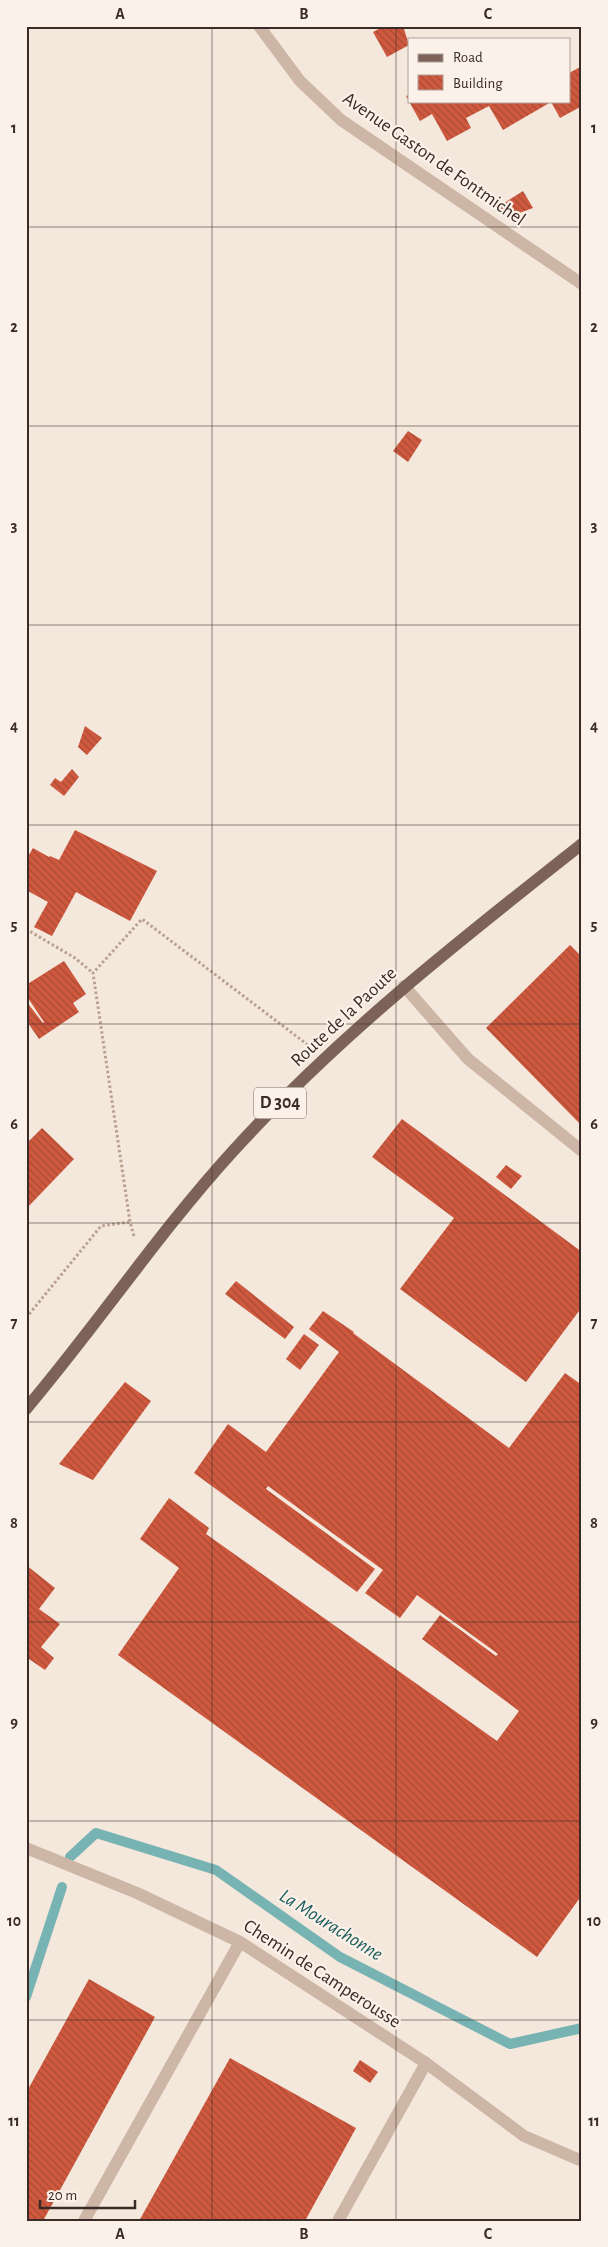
<svg xmlns="http://www.w3.org/2000/svg" width="608" height="2247" font-family="'Alegreya Sans',sans-serif">
	<style>
		.lines { fill: none; stroke-linecap: round; stroke-linejoin: round }
		.stream { stroke: #78b3b3; stroke-width: 10 }
		.building { fill: url(#building-back-hatch) }
		.path { stroke: #b9a090; stroke-width: 3; stroke-dasharray: 2.5 2.5; stroke-linecap: butt }
		.lane { stroke: #cdb6a6; stroke-width: 12 }
		.street { stroke: #cdb6a6; stroke-width: 12 }
		.primary { stroke: #7c6258; stroke-width: 12 }
		.grid { fill: none; stroke: #392c28; stroke-width: 1; stroke-opacity: 0.55 }
		.labels { text-anchor: middle; dominant-baseline: central; stroke-width: 4.5; stroke-linejoin: round; paint-order: stroke }
		.shield { fill: #fbf1e8; stroke: #736762; stroke-width: 1 }
		.shield-label { font-size: 18px; font-weight: bold; fill: #392c28 }
		.street-label { font-size: 19px; fill: #392c28; stroke: #fbf1e8 }
		.water-label { font-size: 20px; font-style: italic; fill: #1a5d5e; stroke: #fbf1e8 }
		.neatline { fill: none; stroke: #392c28; stroke-width: 2 }
		.grid-label { font-size: 16px; text-anchor: middle; font-weight: bold; fill: #392c28 }
	</style>
	<defs>
		<pattern id="building-back-hatch" width="6" height="6" patternUnits="userSpaceOnUse" patternTransform="scale(1.25)"><rect width="6" height="6" fill="#cf593e"/><path d="M-1 5l2 2M0 0l6 6M5-1l2 2" fill="none" stroke="#a94a34"/></pattern>
	</defs>
	<rect width="100%" height="100%" fill="#f4e7dc"/>
	<g class="lines">
		<!-- stream -->
		<g class="stream">
			<path d="M70,1857L96,1833L216,1870L340,1957L510,2044L582,2028"/>
			<path d="M26,1997L62,1887"/>
		</g>
	</g>
	<!-- building -->
	<g class="building">
		<path d="M384,26H409L404,29L409,45L387,57L373,32Z"/>
		<path d="M582,66V106L560,118L551,102L503,130L489,106L466,118L471,128L447,141L432,114L420,121L406,96L409,95V101H569V73Z"/>
		<path d="M523,191L533,208L511,216L498,207Z"/>
		<path d="M408,431L422,440L408,462L393,451Z"/>
		<path d="M85,726L102,738L87,755L78,747Z"/>
		<path d="M72,769L79,777L64,796L50,785L55,778L61,782Z"/>
		<path d="M75,830L157,871L130,921L76,892L52,936L34,927L48,902L26,890V860L33,848L49,857L50,856L59,860Z"/>
		<path d="M570,945L582,957V1126L486,1028Z"/>
		<path d="M64,961L86,994L73,1003L79,1012L39,1039L26,1020V1001L43,1023L44,1022L26,995V985Z"/>
		<path d="M402,1119L582,1252V1307L526,1382L400,1289L454,1218L372,1157Z"/>
		<path d="M42,1128L74,1159L26,1209V1144Z"/>
		<path d="M506,1165L522,1176L511,1189L496,1177Z"/>
		<path d="M236,1281L294,1327L285,1339L225,1294Z"/>
		<path d="M323,1311L354,1332L353,1333L509,1448L565,1373L582,1385V1895L537,1957L118,1655L179,1568L140,1539L169,1498L209,1528L206,1534L497,1741L519,1711L422,1639L440,1615L496,1656L498,1654L417,1595L400,1618L365,1593L383,1570L268,1486L266,1489L375,1569L357,1592L194,1473L228,1424L266,1452L339,1352L309,1329Z"/>
		<path d="M304,1334L319,1345L300,1370L286,1359Z"/>
		<path d="M125,1382L151,1401L93,1480L59,1464Z"/>
		<path d="M26,1565L55,1588L39,1609L60,1624L41,1647L54,1658L45,1670L26,1657Z"/>
		<path d="M89,1979L155,2017L43,2221H26V2093Z"/>
		<path d="M230,2058L356,2128L305,2221H139Z"/>
		<path d="M360,2060L378,2072L370,2083L353,2071Z"/>
	</g>
	<g class="lines">
		<!-- path -->
		<g class="path">
			<path d="M26,929L75,958L93,973"/>
			<path d="M134,1236L130,1222L93,973L142,919L308,1045"/>
			<path d="M26,1318L101,1226L129,1222"/>
		</g>
		<!-- lane -->
		<g class="lane">
			<path d="M404,986L468,1059L582,1151"/>
			<path d="M84,2221L240,1942"/>
			<path d="M338,2221L426,2063"/>
		</g>
		<!-- street -->
		<g class="street">
			<path d="M259,26L300,81L341,120L582,284"/>
			<path d="M26,1848L137,1893L240,1942L426,2063L524,2136L582,2161"/>
		</g>
		<!-- primary -->
		<path class="primary" d="M26,1409C98,1324 159,1232 234,1150C339,1035 460,940 582,844"/>
	</g>
	<!-- grid -->
	<path class="grid" d="M212,26V2221M396,26V2221M26,227H582M26,426H582M26,625H582M26,825H582M26,1024H582M26,1223H582M26,1422H582M26,1622H582M26,1821H582M26,2020H582"/>
	<g class="labels">
		<!-- shield labels -->
		<rect class="shield" x="254" y="1087.5" width="52" height="31" rx="4"/>
		<g class="shield-label">
			<text x="280" y="1103">D 304</text>
		</g>
		<!-- street labels -->
		<g class="street-label">
			<text transform="translate(434 159) rotate(35)">Avenue Gaston de Fontmichel</text>
			<text transform="translate(344 1017) rotate(-43)">Route de la Paoute</text>
			<text transform="translate(322 1974) rotate(33)">Chemin de Camperousse</text>
		</g>
		<!-- water labels -->
		<g class="water-label">
			<text transform="translate(331 1925) rotate(32)">La Mourachonne</text>
		</g>
	</g>
	<!-- border -->
	<rect width="608" height="2247" fill="none" stroke="#fbf1e8" stroke-width="55"/>
	<!-- legend -->
	<rect x="408" y="38" width="162" height="65" fill="#fbf1e8" stroke="#ada29b"/>
	<rect x="418" y="54" width="25" height="8" fill="#7c6258" stroke="#ada29b"/>
	<text x="453" y="62" font-size="15" fill="#392c28">Road</text>
	<rect x="418" y="75" width="25" height="15" fill="url(#building-back-hatch)" stroke="#ada29b"/>
	<text x="453" y="88" font-size="15" fill="#392c28">Building</text>
	<!-- scale -->
	<path d="M40 2200v8h95v-8" fill="none" stroke="#392c28" stroke-width="2.5"/>
	<text x="48" y="2200" font-size="15" fill="#392c28" stroke="#fbf1e8" stroke-width="4" paint-order="stroke">20 m</text>
	<rect x="28" y="28" width="552" height="2192" class="neatline"/>
	<g class="grid-label">
		<text x="120" y="19">A</text>
		<text x="304" y="19">B</text>
		<text x="488" y="19">C</text>
		<text x="14" y="133">1</text>
		<text x="594" y="133">1</text>
		<text x="14" y="332">2</text>
		<text x="594" y="332">2</text>
		<text x="14" y="531">3</text>
		<text x="594" y="531">3</text>
		<text x="14" y="731">4</text>
		<text x="594" y="731">4</text>
		<text x="14" y="930">5</text>
		<text x="594" y="930">5</text>
		<text x="14" y="1129">6</text>
		<text x="594" y="1129">6</text>
		<text x="14" y="1328">7</text>
		<text x="594" y="1328">7</text>
		<text x="14" y="1528">8</text>
		<text x="594" y="1528">8</text>
		<text x="14" y="1727">9</text>
		<text x="594" y="1727">9</text>
		<text x="14" y="1926">10</text>
		<text x="594" y="1926">10</text>
		<text x="14" y="2126">11</text>
		<text x="594" y="2126">11</text>
		<text x="120" y="2239">A</text>
		<text x="304" y="2239">B</text>
		<text x="488" y="2239">C</text>
	</g>
</svg>
